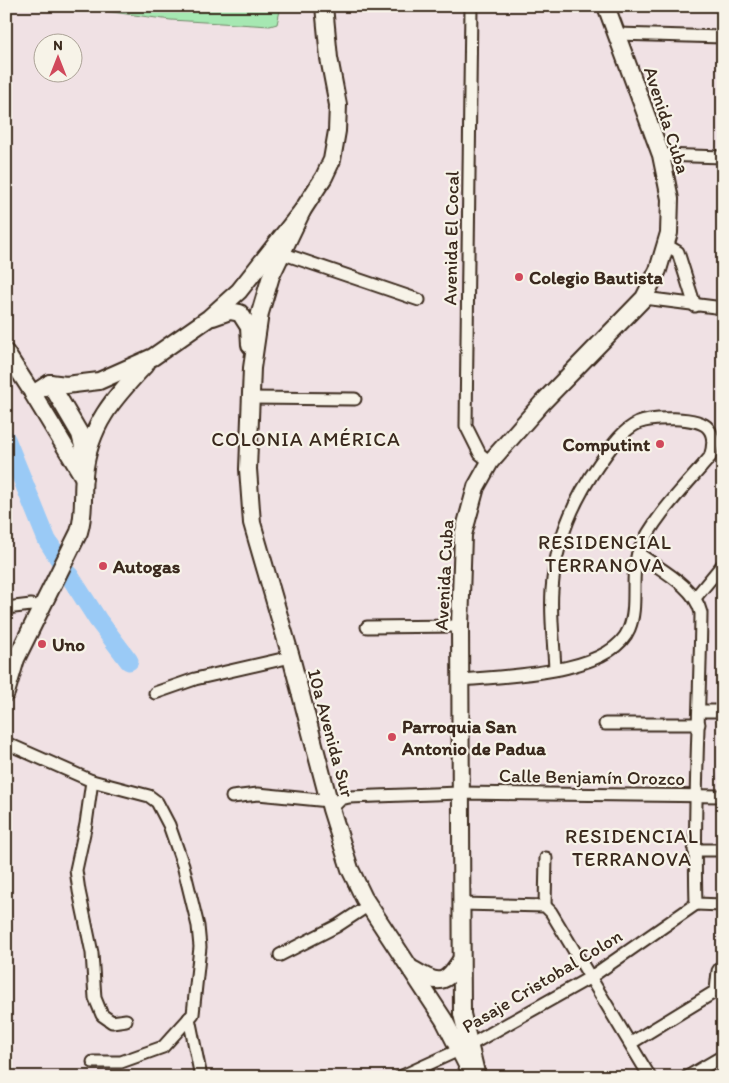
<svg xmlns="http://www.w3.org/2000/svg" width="729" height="1083" font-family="Itim,sans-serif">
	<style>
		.green { fill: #a6e8b2; stroke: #708968 }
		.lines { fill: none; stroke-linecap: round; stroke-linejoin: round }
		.river { stroke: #9acaf6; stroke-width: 19 }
		.minor-casing { stroke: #3b2a1e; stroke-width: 15 }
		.tertiary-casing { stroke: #3b2a1e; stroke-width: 19 }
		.secondary-casing { stroke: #3b2a1e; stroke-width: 20 }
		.minor { stroke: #f7f3e8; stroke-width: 11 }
		.tertiary { stroke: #f7f3e8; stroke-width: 15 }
		.secondary { stroke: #f7f3e8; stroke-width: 16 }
		.poi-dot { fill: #d1495b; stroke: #f7f3e8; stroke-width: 2 }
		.labels { text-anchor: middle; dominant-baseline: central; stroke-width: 4.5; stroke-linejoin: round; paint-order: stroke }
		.street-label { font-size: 19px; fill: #3b2a1e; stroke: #f7f3e8 }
		.poi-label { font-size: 19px; font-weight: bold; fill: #3b2a1e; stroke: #f7f3e8; text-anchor: start }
		.neighbourhood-label { font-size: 20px; letter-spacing: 1px; fill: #3b2a1e; stroke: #f7f3e8 }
	</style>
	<rect width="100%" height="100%" fill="#f0e1e4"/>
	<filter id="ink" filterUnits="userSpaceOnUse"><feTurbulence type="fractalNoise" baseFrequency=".02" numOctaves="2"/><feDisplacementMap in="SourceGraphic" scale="10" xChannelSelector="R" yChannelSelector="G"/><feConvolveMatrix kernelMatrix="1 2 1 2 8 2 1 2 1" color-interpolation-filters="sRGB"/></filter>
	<g filter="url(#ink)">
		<!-- green -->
		<path class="green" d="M68,6H281L277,24L270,26L171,20Z"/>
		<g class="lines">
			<!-- river -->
			<g class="river">
				<path d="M6,439L47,540L59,559"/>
				<path d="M69,575L98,620L129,661"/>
			</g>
			<!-- minor casing -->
			<g class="minor-casing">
				<g id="minor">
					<path d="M471,6L466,426L480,454L490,462"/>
					<path d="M617,34L723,37"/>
					<path d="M661,155L723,157"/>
					<path d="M666,245L678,252L695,306"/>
					<path d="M281,253L419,300"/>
					<path d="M644,298L723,308"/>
					<path d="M250,398L355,399"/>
					<path d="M638,553C659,569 695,586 701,613C700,710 693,807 696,904"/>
					<path d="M695,598L723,564"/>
					<path d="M6,608L31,605L41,607"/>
					<path d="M367,627L460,626"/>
					<path d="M461,680C503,676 610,675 629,629C639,605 629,575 639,551C654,516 686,486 710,457C713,448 715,436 708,428C698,416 652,417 638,423C621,431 610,449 599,464C573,501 555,545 552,590C550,616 554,643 555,670"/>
					<path d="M155,693L195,679L291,657"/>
					<path d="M700,711H723"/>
					<path d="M605,724H699"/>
					<path d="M6,743L92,781L149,796L157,802L169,825L183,865L198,926L200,947L193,1014L163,1047L121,1062H93"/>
					<path d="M92,781L86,824L76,870L79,891L92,953L95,998L102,1015L112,1022L126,1020"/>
					<path d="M232,797L258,794L329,801"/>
					<path d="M331,809L341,799L349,797L460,793L723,796"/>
					<path d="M694,850H723"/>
					<path d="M461,904L545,906L551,912L650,1077"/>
					<path d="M696,904L723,905"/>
					<path d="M545,906L546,858"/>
					<path d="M280,955L337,926L369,905"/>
					<path d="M189,1018L201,1077"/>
					<path d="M631,1043L716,991L718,971L723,964"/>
					<path d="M400,1077L470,1045L591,977L696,904"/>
					<path d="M687,1077L723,1056"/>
				</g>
			</g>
			<!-- tertiary casing -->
			<g class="tertiary-casing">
				<path id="tertiary" d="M6,352L33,394"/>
			</g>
			<!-- secondary casing -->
			<g class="secondary-casing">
				<g id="secondary">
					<path d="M302,211L271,276L260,313L252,368L248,469L252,523L291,657L331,809L350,869L364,898L444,1020L468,1067"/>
					<path d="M213,317L230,311L240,313L249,327L250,345"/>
					<path d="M50,383L80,434L86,458"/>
					<path d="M84,478L33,394L50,383L66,385L99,381L153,357L209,318L239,291L302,211L324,177L332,160L337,131L338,105L329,58L324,6"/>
					<path d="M6,693L16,659L79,532C85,513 82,495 84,475C89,425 113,399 146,364"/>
					<path d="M414,970C439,985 445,985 461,960"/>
					<path d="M477,1077L462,1014L460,626L463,535L476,487L490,462L542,403L644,298L658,270L669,233L670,199L661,155L606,6"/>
				</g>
			</g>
			<!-- minor -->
			<use href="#minor" class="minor"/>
			<!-- tertiary -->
			<use href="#tertiary" class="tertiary"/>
			<!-- secondary -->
			<use href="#secondary" class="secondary"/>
		</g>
	</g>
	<!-- markers -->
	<g class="poi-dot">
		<circle cx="519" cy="277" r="5"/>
		<circle cx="660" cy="444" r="5"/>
		<circle cx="103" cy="566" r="5"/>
		<circle cx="42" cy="644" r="5"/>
		<circle cx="392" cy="737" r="5"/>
	</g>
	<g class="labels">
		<!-- street labels -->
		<g class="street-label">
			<text transform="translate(667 120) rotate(72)">Avenida Cuba</text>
			<text transform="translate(451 238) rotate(-89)">Avenida El Cocal</text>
			<text transform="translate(444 575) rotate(-87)">Avenida Cuba</text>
			<text transform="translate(331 733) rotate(75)">10a Avenida Sur</text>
			<text transform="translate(592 777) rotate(1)">Calle Benjamín Orozco</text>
			<text transform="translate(542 981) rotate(-31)">Pasaje Cristobal Colon</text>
		</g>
		<!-- poi labels -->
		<g class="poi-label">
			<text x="529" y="277">Colegio Bautista</text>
			<text x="650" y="444" text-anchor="end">Computint</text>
			<text x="113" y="566">Autogas</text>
			<text x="52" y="644">Uno</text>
			<text x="402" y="726">Parroquia San<tspan x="402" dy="22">Antonio de Padua</tspan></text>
		</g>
		<!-- neighbourhood labels -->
		<g class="neighbourhood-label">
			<text x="306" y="439">COLONIA AMÉRICA</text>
			<text x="605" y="542">RESIDENCIAL<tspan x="605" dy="23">TERRANOVA</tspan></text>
			<text x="632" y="836">RESIDENCIAL<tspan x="632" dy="23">TERRANOVA</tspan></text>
		</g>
	</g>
	<!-- margin -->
	<rect width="729" height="1083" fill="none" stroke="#f7f3e8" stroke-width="25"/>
	<rect x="12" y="12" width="704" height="1058" fill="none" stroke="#3b2a1e" stroke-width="2" filter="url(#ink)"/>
	<!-- north arrow -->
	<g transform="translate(58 58)"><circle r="24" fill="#f7f3e8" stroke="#aca397"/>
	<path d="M0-4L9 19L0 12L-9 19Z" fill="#d1495b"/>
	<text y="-8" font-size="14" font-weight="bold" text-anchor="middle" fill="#3b2a1e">N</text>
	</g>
</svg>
